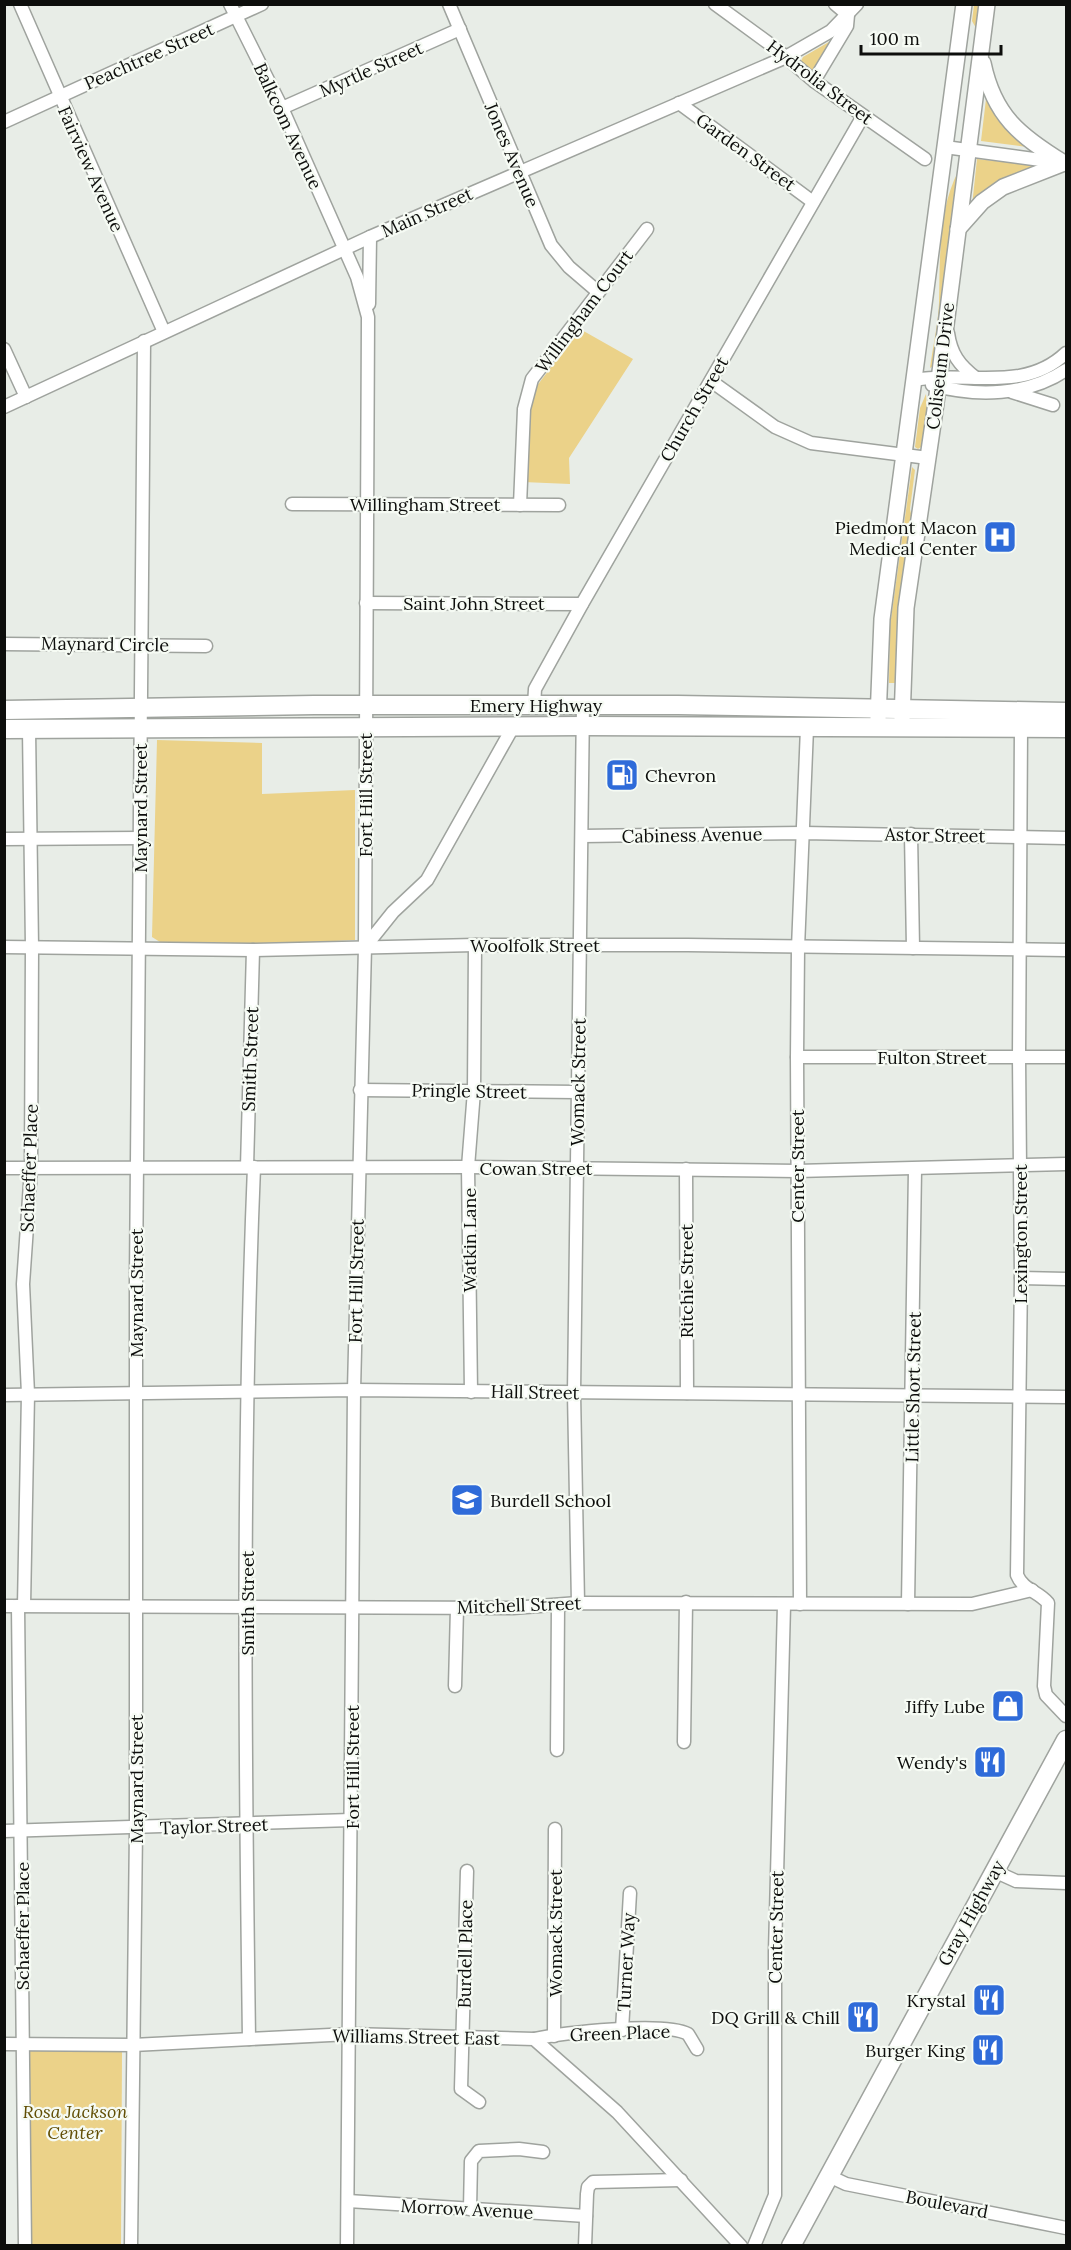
<svg xmlns="http://www.w3.org/2000/svg" width="1071" height="2250" font-family="Lora,serif">
	<style>
		.green { fill: #ebd289 }
		.lines { fill: none; stroke-linecap: round; stroke-linejoin: round }
		.minor-casing { stroke: #9fa39e; stroke-width: 15 }
		.major-casing { stroke: #9fa39e; stroke-width: 18 }
		.highway-casing { stroke: #9fa39e; stroke-width: 21 }
		.minor { stroke: #fff; stroke-width: 12 }
		.major { stroke: #fff; stroke-width: 15 }
		.highway { stroke: #fff; stroke-width: 18 }
		.labels { text-anchor: middle; dominant-baseline: central; stroke-width: 4.5; stroke-linejoin: round; paint-order: stroke }
		.street-label { font-size: 18px; fill: #0d0e0c; stroke: #f6fbf4 }
		.poi-label { font-size: 18px; fill: #0d0e0c; stroke: #f6fbf4; text-anchor: end }
		.park-label { font-size: 18px; font-style: italic; fill: #624e04; stroke: #f6fbf4 }
	</style>
	<rect width="100%" height="100%" fill="#e8ede7"/>
	<!-- green -->
	<g class="green">
		<path d="M974,5H978L981,11L965,130L962,136L976,28L972,21Z"/>
		<path d="M841,35L813,71L800,63L803,57Z"/>
		<path d="M986,99L995,113L1027,147L981,141Z"/>
		<path d="M977,159L1049,167L972,206Z"/>
		<path d="M959,170L933,366L930,368C933,346 938,324 939,303C940,260 938,208 959,170Z"/>
		<path d="M580,329L633,359L569,458L570,484L523,482L533,391Z"/>
		<path d="M926,394L927,409L921,447L918,449L915,447L920,408Z"/>
		<path d="M912,467L915,470L910,509L912,518L899,620L896,683H889L890,626Z"/>
		<path d="M157,740L262,743V794L355,790V940L254,945L160,942L152,937Z"/>
		<path d="M26,2051H122L121,2245H29Z"/>
	</g>
	<g class="lines">
		<!-- minor casing -->
		<g class="minor-casing">
			<g id="minor">
				<path d="M20,4L164,332"/>
				<path d="M230,4L282,108L357,277L368,317L365,947L354,1390L347,2246"/>
				<path d="M449,4L551,245L569,267L597,291"/>
				<path d="M715,4L774,47L814,81L925,159"/>
				<path d="M814,81L847,26L848,15L835,4"/>
				<path d="M679,103L813,202"/>
				<path d="M282,108L460,29"/>
				<path d="M4,122L262,4"/>
				<path d="M945,147L1063,163"/>
				<path d="M369,304L370,237"/>
				<path d="M948,333C951,354 959,365 976,378"/>
				<path d="M4,349L26,397"/>
				<path d="M913,380C965,370 1023,394 1066,353"/>
				<path d="M711,381L775,427L811,443L928,458"/>
				<path d="M932,385C977,397 1027,396 1066,370"/>
				<path d="M1012,392L1053,405"/>
				<path d="M4,407L370,237L784,58L831,31L857,4"/>
				<path d="M292,504L559,505"/>
				<path d="M520,505L524,409L532,379L647,229"/>
				<path d="M366,603L582,604"/>
				<path d="M4,644L206,646"/>
				<path d="M534,706L535,689L582,604L863,116"/>
				<path d="M1021,728L1019,1057L1021,1278L1017,1575C1023,1590 1038,1591 1048,1603L1044,1686L1046,1695L1066,1716"/>
				<path d="M911,834L913,948"/>
				<path d="M582,836L803,833L1066,838"/>
				<path d="M4,839L140,838"/>
				<path d="M4,947L253,950L475,945H688L1066,950"/>
				<path d="M365,947L393,912L427,880L513,727"/>
				<path d="M797,1057H1066"/>
				<path d="M360,1090L577,1092"/>
				<path d="M247,1167L253,950"/>
				<path d="M4,1168L468,1167L797,1171L1066,1164"/>
				<path d="M686,1169L687,1393"/>
				<path d="M1021,1278L1066,1279"/>
				<path d="M471,1392L468,1167L474,1091L475,945"/>
				<path d="M4,1395L354,1390L1066,1397"/>
				<path d="M578,1603L574,1393L583,705"/>
				<path d="M800,1604L797,1057L798,948L807,728"/>
				<path d="M908,1604L915,1170"/>
				<path d="M4,1606L513,1608L578,1603L972,1604L1032,1590"/>
				<path d="M18,1606L25,2246"/>
				<path d="M24,1606L28,1394L23,1284L31,1169L32,947L29,729"/>
				<path d="M455,1686L457,1608"/>
				<path d="M684,1742L686,1602"/>
				<path d="M557,1750L558,1605"/>
				<path d="M4,1831L351,1820"/>
				<path d="M467,1871L461,2089L479,2102"/>
				<path d="M994,1871L1016,1881L1066,1883"/>
				<path d="M622,2030L630,1893"/>
				<path d="M554,2036L555,1829"/>
				<path d="M249,2039C245,1749 242,1457 254,1167"/>
				<path d="M534,2039C562,2033 664,2021 688,2034L697,2049"/>
				<path d="M4,2044L133,2045L350,2034L534,2039L617,2112L741,2246"/>
				<path d="M829,2176L846,2184L1066,2228"/>
				<path d="M348,2201L586,2216"/>
				<path d="M470,2209L471,2161L479,2151L519,2149L543,2152"/>
				<path d="M131,2246L136,1829V1280L144,341"/>
				<path d="M585,2246L587,2194L588,2187L593,2182L681,2180"/>
				<path d="M754,2246L775,2195V1952L784,1605"/>
			</g>
		</g>
		<!-- major casing -->
		<g class="major-casing">
			<g id="major">
				<path d="M983,63C994,116 1020,136 1064,163"/>
				<path d="M958,229L982,202L1003,187L1064,163"/>
				<path d="M878,719L882,619L964,4"/>
				<path d="M902,720L906,608L936,403L987,4"/>
			</g>
		</g>
		<!-- highway casing -->
		<g class="highway-casing">
			<g id="highway">
				<path d="M4,710L314,705H678L1066,712"/>
				<path d="M4,729L583,726L1066,728"/>
				<path d="M791,2246L1066,1740"/>
			</g>
		</g>
		<!-- minor -->
		<use href="#minor" class="minor"/>
		<!-- major -->
		<use href="#major" class="major"/>
		<!-- highway -->
		<use href="#highway" class="highway"/>
	</g>
	<!-- icons -->
	<defs>
		<g id="hospital-square" transform="scale(1.725)"><rect x="-9" y="-9" width="18" height="18" rx="4" fill="#2f6bd9" stroke="#f6fbf4"/><path d="M-5-5h3v3.5h4V-5h3V5h-3V1.5h-4V5h-3Z" fill="#fff"/></g>
		<g id="fuel-square" transform="scale(1.725)"><rect x="-9" y="-9" width="18" height="18" rx="4" fill="#2f6bd9" stroke="#f6fbf4"/><path d="M-5.5-6h7V0h2V4h1.3V-2.5L3-4.5l.8-.8L6-3V5H2.5V1h-1V6h-7ZM-4.2-4.7v3.2H.2V-4.7Z" fill="#fff"/></g>
		<g id="school-square" transform="scale(1.725)"><rect x="-9" y="-9" width="18" height="18" rx="4" fill="#2f6bd9" stroke="#f6fbf4"/><path d="M0-5L7-2L0 1L-7-2ZM-4 1L0 2.5L4 1V4Q0 6-4 4Z" fill="#fff"/></g>
		<g id="shop-square" transform="scale(1.725)"><rect x="-9" y="-9" width="18" height="18" rx="4" fill="#2f6bd9" stroke="#f6fbf4"/><path d="M-5-2.5h2.3a2.7 3.5 0 0 1 5.4 0H5L5.5 6h-11ZM-1.5-2.5h3a1.5 2.3 0 0 0-3 0Z" fill="#fff"/></g>
		<g id="restaurant-square" transform="scale(1.725)"><rect x="-9" y="-9" width="18" height="18" rx="4" fill="#2f6bd9" stroke="#f6fbf4"/><path d="M-5-6h1v4h1v-4h1v4h1v-4h1v5L-1.5 .5V6h-2V.5L-5-1ZM5-6V6H3V1.5H1.5Q1.5-4 5-6Z" fill="#fff"/></g>
	</defs>
	<g fill-rule="evenodd">
		<use href="#hospital-square" x="1000" y="537"/>
		<use href="#fuel-square" x="622" y="775"/>
		<use href="#school-square" x="467" y="1500"/>
		<use href="#shop-square" x="1008" y="1706"/>
		<use href="#restaurant-square" x="990" y="1762"/>
		<use href="#restaurant-square" x="989" y="2000"/>
		<use href="#restaurant-square" x="863" y="2017"/>
		<use href="#restaurant-square" x="988" y="2050"/>
	</g>
	<g class="labels">
		<!-- street labels -->
		<g class="street-label">
			<text transform="translate(149 56) rotate(-24)">Peachtree Street</text>
			<text transform="translate(371 69) rotate(-24)">Myrtle Street</text>
			<text transform="translate(820 82) rotate(37)">Hydrolia Street</text>
			<text transform="translate(288 126) rotate(65)">Balkcom Avenue</text>
			<text transform="translate(746 152) rotate(36)">Garden Street</text>
			<text transform="translate(512 155) rotate(67)">Jones Avenue</text>
			<text transform="translate(91 169) rotate(66)">Fairview Avenue</text>
			<text transform="translate(427 212) rotate(-24)">Main Street</text>
			<text transform="translate(584 311) rotate(-53)">Willingham Court</text>
			<text transform="translate(940 366) rotate(-83)">Coliseum Drive</text>
			<text transform="translate(694 409) rotate(-60)">Church Street</text>
			<text x="425" y="504">Willingham Street</text>
			<text x="474" y="603">Saint John Street</text>
			<text transform="translate(105 644) rotate(1)">Maynard Circle</text>
			<text x="536" y="705">Emery Highway</text>
			<text transform="translate(365 795) rotate(-90)">Fort Hill Street</text>
			<text transform="translate(140 808) rotate(-90)">Maynard Street</text>
			<text transform="translate(692 835) rotate(-1)">Cabiness Avenue</text>
			<text transform="translate(935 835) rotate(1)">Astor Street</text>
			<text x="535" y="945">Woolfolk Street</text>
			<text x="932" y="1057">Fulton Street</text>
			<text transform="translate(250 1059) rotate(-88)">Smith Street</text>
			<text transform="translate(578 1082) rotate(-89)">Womack Street</text>
			<text transform="translate(469 1091) rotate(1)">Pringle Street</text>
			<text transform="translate(797 1166) rotate(-90)">Center Street</text>
			<text transform="translate(29 1168) rotate(-88)">Schaeffer Place</text>
			<text x="536" y="1168">Cowan Street</text>
			<text transform="translate(1020 1234) rotate(-90)">Lexington Street</text>
			<text transform="translate(469 1240) rotate(-90)">Watkin Lane</text>
			<text transform="translate(356 1281) rotate(-89)">Fort Hill Street</text>
			<text transform="translate(686 1281) rotate(-90)">Ritchie Street</text>
			<text transform="translate(136 1293) rotate(-90)">Maynard Street</text>
			<text transform="translate(913 1387) rotate(-89)">Little Short Street</text>
			<text transform="translate(535 1392) rotate(1)">Hall Street</text>
			<text transform="translate(247 1603) rotate(-90)">Smith Street</text>
			<text transform="translate(519 1605) rotate(-2)">Mitchell Street</text>
			<text transform="translate(352 1767) rotate(-90)">Fort Hill Street</text>
			<text transform="translate(136 1779) rotate(-90)">Maynard Street</text>
			<text transform="translate(214 1826) rotate(-2)">Taylor Street</text>
			<text transform="translate(971 1913) rotate(-61)">Gray Highway</text>
			<text transform="translate(22 1926) rotate(-90)">Schaeffer Place</text>
			<text transform="translate(776 1927) rotate(-89)">Center Street</text>
			<text transform="translate(555 1933) rotate(-90)">Womack Street</text>
			<text transform="translate(465 1954) rotate(-89)">Burdell Place</text>
			<text transform="translate(626 1962) rotate(-87)">Turner Way</text>
			<text transform="translate(620 2033) rotate(-2)">Green Place</text>
			<text transform="translate(416 2037) rotate(1)">Williams Street East</text>
			<text transform="translate(947 2204) rotate(11)">Boulevard</text>
			<text transform="translate(467 2209) rotate(3)">Morrow Avenue</text>
		</g>
		<!-- poi labels -->
		<g class="poi-label">
			<text x="977" y="527">Piedmont Macon<tspan x="977" dy="21">Medical Center</tspan></text>
			<text x="645" y="775" text-anchor="start">Chevron</text>
			<text x="490" y="1500" text-anchor="start">Burdell School</text>
			<text x="985" y="1706">Jiffy Lube</text>
			<text x="967" y="1762">Wendy's</text>
			<text x="966" y="2000">Krystal</text>
			<text x="840" y="2017">DQ Grill &amp; Chill</text>
			<text x="965" y="2050">Burger King</text>
		</g>
		<!-- park labels -->
		<g class="park-label">
			<text x="75" y="2111">Rosa Jackson<tspan x="75" dy="21">Center</tspan></text>
		</g>
	</g>
	<!-- border -->
	<rect width="1071" height="2250" fill="none" stroke="#0d0e0c" stroke-width="12"/>
	<!-- scale -->
	<path d="M861 45v9h140v-9" fill="none" stroke="#0d0e0c" stroke-width="3"/>
	<text x="870" y="45" font-size="18" fill="#0d0e0c" stroke="#f6fbf4" stroke-width="4.5" paint-order="stroke">100 m</text>
</svg>
